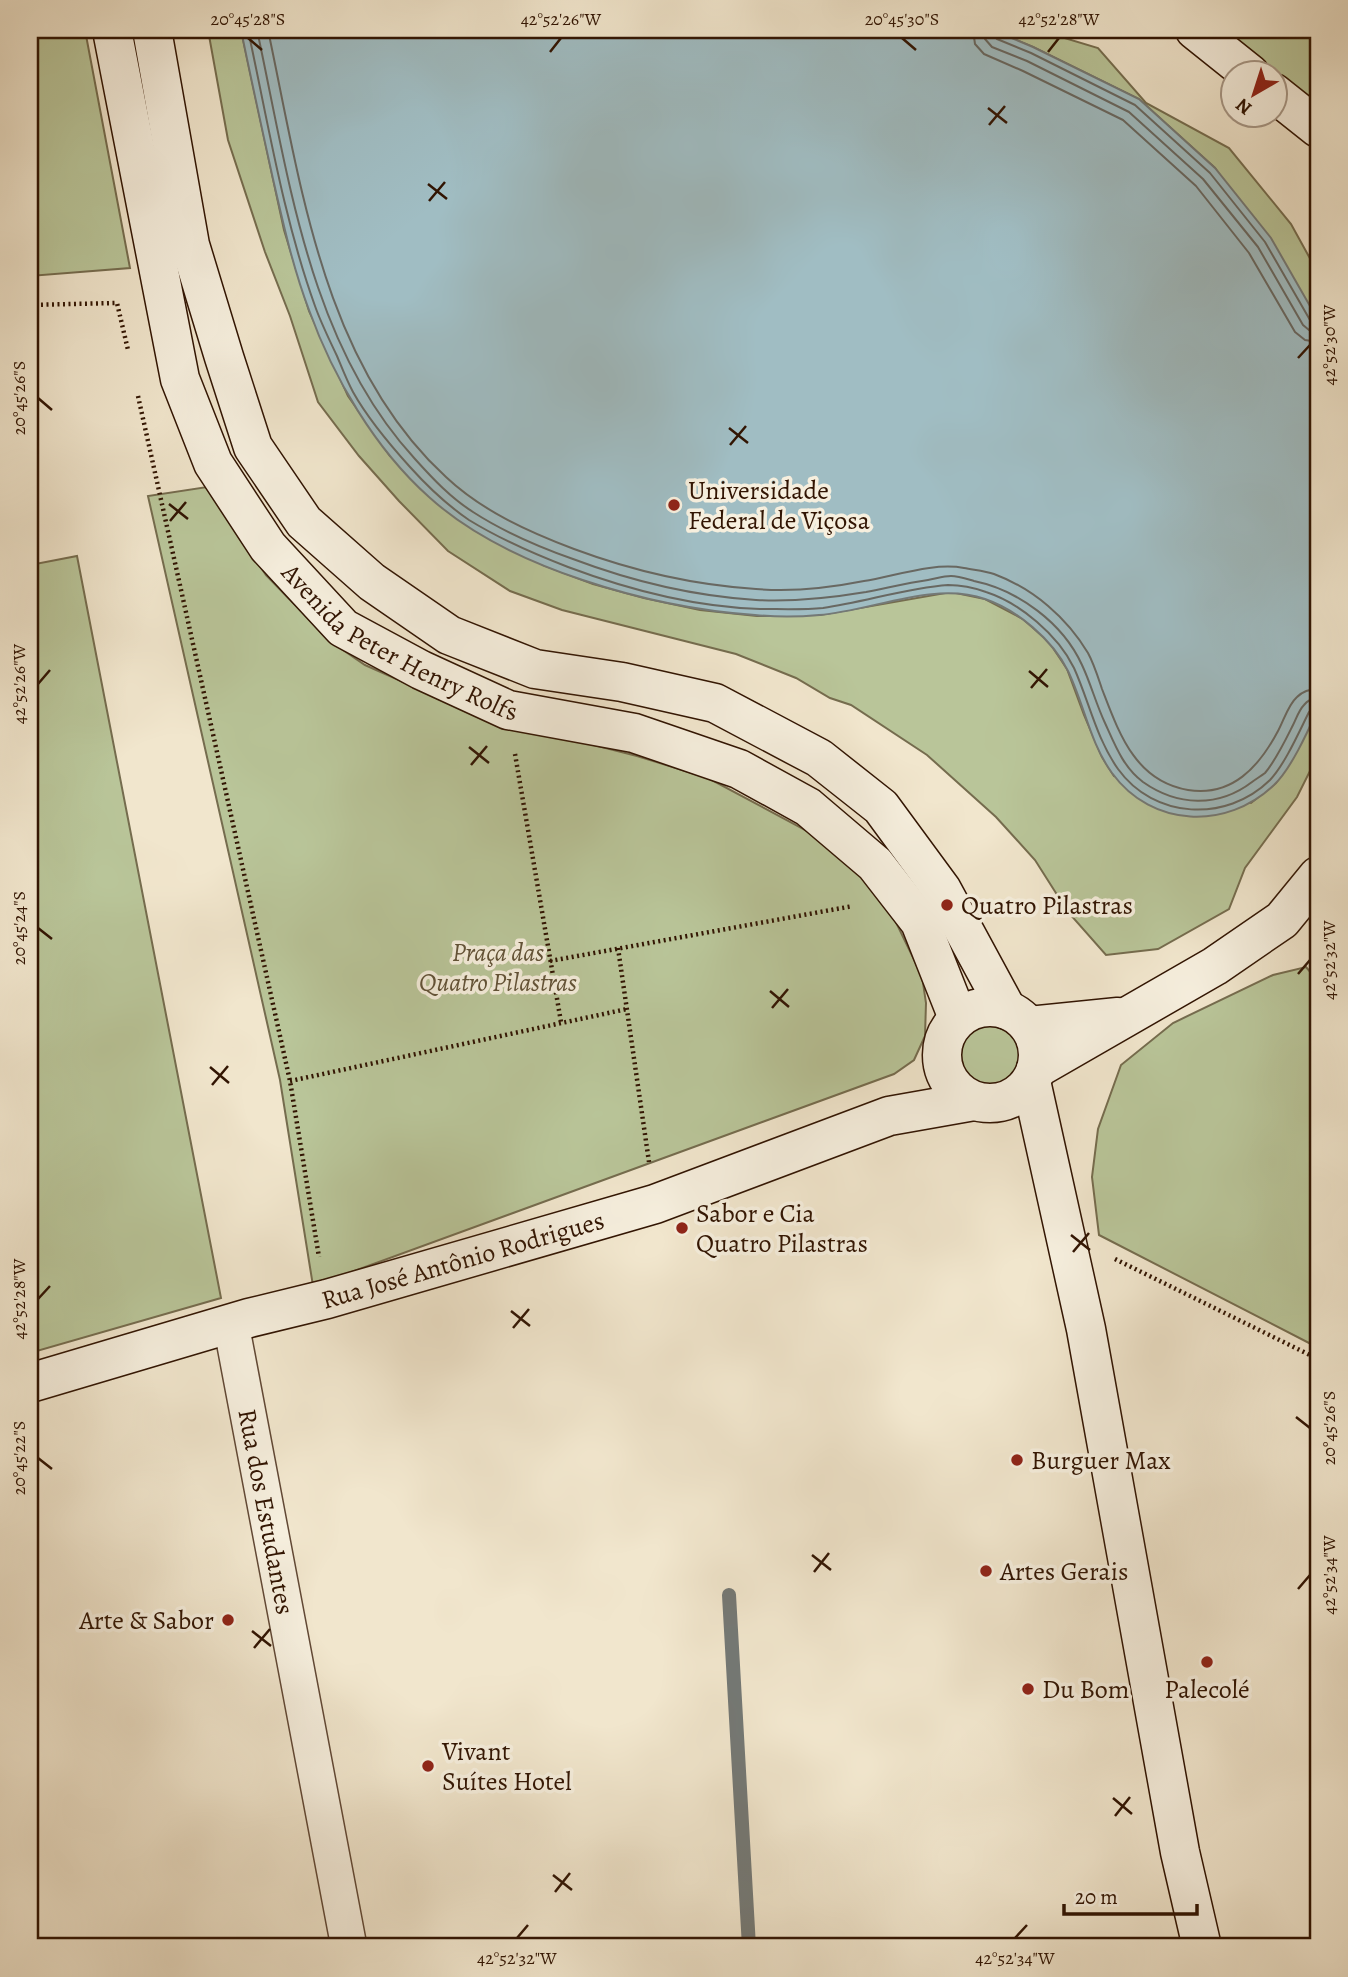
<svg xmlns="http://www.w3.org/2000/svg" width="1348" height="1977" font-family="Alegreya,serif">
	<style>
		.green { fill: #b9c599; stroke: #756c4e; stroke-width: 2 }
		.water { fill: #a0bdc3; stroke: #747976; stroke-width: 2 }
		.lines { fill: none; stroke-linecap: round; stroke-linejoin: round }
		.shore { stroke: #686862; stroke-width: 2 }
		.stream { stroke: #747976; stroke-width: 14 }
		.street-casing { stroke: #614835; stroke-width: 38 }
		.secondary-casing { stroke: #311402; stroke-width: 41 }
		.path { stroke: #311402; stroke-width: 4.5; stroke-dasharray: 2 3.5; stroke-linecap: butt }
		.street { stroke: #f6efde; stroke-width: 35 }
		.secondary { stroke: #f6efde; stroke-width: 38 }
		.ticks { fill: none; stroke: #311402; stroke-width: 2.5 }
		.poi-dot { fill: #8f2418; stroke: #f6efde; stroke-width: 2.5 }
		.labels { text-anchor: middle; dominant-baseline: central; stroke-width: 7; stroke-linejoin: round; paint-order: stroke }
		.poi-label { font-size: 26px; fill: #311402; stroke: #f6efde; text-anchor: start }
		.street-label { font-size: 26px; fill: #311402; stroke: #f6efde }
		.park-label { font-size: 26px; font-style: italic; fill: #615237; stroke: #f6efde }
		.neatline { fill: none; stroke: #311402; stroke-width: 2.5 }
		.ticks-label { font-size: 18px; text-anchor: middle; fill: #311402 }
	</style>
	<rect width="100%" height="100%" fill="#f1e6cd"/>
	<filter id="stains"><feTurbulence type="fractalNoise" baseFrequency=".00286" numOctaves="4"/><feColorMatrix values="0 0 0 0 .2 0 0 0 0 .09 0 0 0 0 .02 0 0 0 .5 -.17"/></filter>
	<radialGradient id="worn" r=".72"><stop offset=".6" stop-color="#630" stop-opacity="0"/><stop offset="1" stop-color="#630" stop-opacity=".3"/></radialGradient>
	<!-- green -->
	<g class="green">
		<path d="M30,30H85L130,268L30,276Z"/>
		<path d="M208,30H241L284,230L309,311L348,396L390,456L543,565L593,584L644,598L700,610L757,616L820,615L951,592L985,599L1023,619L1049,642L1067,669L1084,715L1102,757L1114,776L1251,803L1276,783L1299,747L1318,709V755L1297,797L1245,868L1229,909L1158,949L1106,955L1068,912L1035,860L996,817L927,755L851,705L830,698L796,678L736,654L562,610L510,591L448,551L399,501L359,456L318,402L290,316L265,252L228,140Z"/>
		<path d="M992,30H1038L1098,48L1146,103L1229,148L1291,224L1318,273V322L1215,168L1139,99L1033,47Z"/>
		<path d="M1184,30H1318V113L1275,85L1274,74L1257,73Z"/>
		<path d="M207,487L266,575L330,641L365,665L480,716L637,756L708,778L824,840L867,880L891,912L922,976L926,1003L925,1036L914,1060L894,1074L313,1286L280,1080L148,496Z"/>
		<path d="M77,556L221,1298L30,1353V565Z"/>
		<path d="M1306,967L1318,981V1405L1311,1344L1099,1235L1092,1177L1098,1129L1121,1065L1173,1023L1273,975Z"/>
		<path d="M990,1014C1000,1020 1013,1025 1023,1032C1040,1046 1028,1078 1014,1089C999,1101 986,1097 970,1090C969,1089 961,1085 960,1085C943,1070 946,1041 962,1028C972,1020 977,1016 990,1014Z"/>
	</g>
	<!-- water -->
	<path class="water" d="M241,30H992L1033,47L1139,99L1215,168L1271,238L1318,320V709C1308,731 1291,769 1274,785C1227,830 1152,828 1112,773C1090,743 1084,704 1068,671C1052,639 1017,610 985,599C933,581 872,611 819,615C798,617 776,617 755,615C652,608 507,568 429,497C375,449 333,377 309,310C293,268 283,223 273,179C262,129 251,79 241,30Z"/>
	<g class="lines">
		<!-- shore -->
		<g class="shore">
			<path d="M248,30C268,122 283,217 315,306C321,323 329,339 337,356C342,368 347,381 353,392C367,417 391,446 410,467C428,487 447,505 469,520C500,539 534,554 568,567C629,590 695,607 760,609C781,609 803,610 823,608C865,602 906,588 948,585C959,585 975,588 986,592C1020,603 1058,635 1074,668C1089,701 1096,738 1118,769C1154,819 1226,823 1270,780C1285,764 1299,732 1309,712L1313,709L1318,708"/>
			<path d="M257,30C289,178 309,344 415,459C433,479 451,498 473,512C504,532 539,547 573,559C631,581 694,596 756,600C793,602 830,598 866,592C887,588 907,583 928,580C935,579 943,576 951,576C958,576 967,579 974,581C1018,590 1063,623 1082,665C1091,684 1096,704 1105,723C1115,745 1123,767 1143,782C1177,806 1218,808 1252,782C1256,779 1261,776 1265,773C1276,760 1285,741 1293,725C1296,719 1299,710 1304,705C1309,699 1311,700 1318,699"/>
			<path d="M268,30C301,185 323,364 446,477C482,511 529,532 574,549C633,571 694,585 756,589C793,592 829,588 864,581C895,576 934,562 964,568C974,570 985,571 994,574C1034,589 1067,618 1088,653C1094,664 1098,677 1102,689C1119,733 1135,781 1188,790C1232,797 1259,767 1278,731C1284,720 1288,705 1297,697C1303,691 1310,689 1318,689"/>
			<path d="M973,30L975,44L984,54L1023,71L1123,120L1196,186L1249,253L1295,332L1305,340L1318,342"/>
			<path d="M983,30L985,39L992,47L1027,61L1129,112L1203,179L1258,247L1303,325L1309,330L1318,332"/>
			<path d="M992,30L993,35L997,39L1031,53L1135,105L1210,173L1265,242L1310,320L1318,323"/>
		</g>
		<!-- stream -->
		<path class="stream" d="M729,1595L749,1947"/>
		<!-- street casing -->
		<g class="street-casing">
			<g id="street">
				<path id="s1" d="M231,1324L349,1947"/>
			</g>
		</g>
		<!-- secondary casing -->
		<g class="secondary-casing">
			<g id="secondary">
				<path id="s2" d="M112,30L180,379L213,463L268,547L343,628L421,670L508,710L634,733L739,769L808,807L875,864L920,922L958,1018"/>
				<path d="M152,30L190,245L224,357L253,447L304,522L372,582L449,635L535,669L622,682L715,703L819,758L881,807L942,890L1007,1010"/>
				<path d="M1195,30L1250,74"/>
				<path d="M1274,93L1318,128"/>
				<circle cx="990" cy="1055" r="48"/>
				<path d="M1029,1026L1118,1017"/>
				<path d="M1036,1069L1215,966L1282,920L1318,876"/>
				<path d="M1031,1081L1086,1329L1180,1852L1202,1947"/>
				<path id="s3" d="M30,1383L249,1318L327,1299L655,1204L889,1116L974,1101"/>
			</g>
		</g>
		<!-- path -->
		<g class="path">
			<path d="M30,305L117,303L128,350"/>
			<path d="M138,396L290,1081L319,1257"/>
			<path d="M515,754L561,1022"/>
			<path d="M618,948L649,1162"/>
			<path d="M550,961L853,906"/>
			<path d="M290,1081L627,1009"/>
			<path d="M1115,1259L1318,1359"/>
		</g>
		<!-- street -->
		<use href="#street" class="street"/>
		<!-- secondary -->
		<use href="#secondary" class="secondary"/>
	</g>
	<!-- ticks -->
	<path class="ticks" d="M248,38L262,50M902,38L916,50M550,52L561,38M1048,52L1059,38M988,108L1007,123M989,125L1005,106M428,184L447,199M429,201L445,182M1298,358L1310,345M38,398L52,410M729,428L748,443M730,445L746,426M169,504L188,519M170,521L186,502M1029,671L1048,687M38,684L50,670M1031,688L1047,669M469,747L489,763M471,765L487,746M38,928L52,939M1298,974L1310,960M770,991L789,1007M772,1008L788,989M210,1067L229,1083M212,1085L228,1066M1071,1235L1090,1250M1073,1252L1089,1233M38,1299L50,1286M511,1311L530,1326M513,1328L529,1309M1296,1417L1310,1428M38,1458L52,1469M812,1555L831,1570M814,1572L829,1553M1298,1589L1310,1575M252,1631L271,1646M254,1648L270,1629M1113,1798L1132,1814M1115,1816L1130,1797M553,1875L572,1890M555,1892L570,1873M517,1938L528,1925M1015,1938L1027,1925"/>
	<!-- markers -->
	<g class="poi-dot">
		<circle cx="674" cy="505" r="7"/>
		<circle cx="947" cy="905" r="7"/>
		<circle cx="682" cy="1228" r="7"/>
		<circle cx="1017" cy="1460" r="7"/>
		<circle cx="986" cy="1571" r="7"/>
		<circle cx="228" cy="1620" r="7"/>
		<circle cx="1207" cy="1662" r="7"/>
		<circle cx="1028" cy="1689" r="7"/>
		<circle cx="428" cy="1766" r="7"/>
	</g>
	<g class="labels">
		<!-- poi labels -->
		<g class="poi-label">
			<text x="688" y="490">Universidade<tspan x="688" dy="30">Federal de Viçosa</tspan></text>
			<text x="961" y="905">Quatro Pilastras</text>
			<text x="696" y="1213">Sabor e Cia<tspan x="696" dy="30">Quatro Pilastras</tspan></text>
			<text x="1031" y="1460">Burguer Max</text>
			<text x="1000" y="1571">Artes Gerais</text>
			<text x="214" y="1620" text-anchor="end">Arte &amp; Sabor</text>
			<text x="1042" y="1689">Du Bom</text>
			<text x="1207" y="1689" text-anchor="middle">Palecolé</text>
			<text x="442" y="1751">Vivant<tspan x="442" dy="30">Suítes Hotel</tspan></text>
		</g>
		<!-- street labels -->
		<g class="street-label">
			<text stroke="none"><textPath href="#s2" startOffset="712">Avenida Peter Henry Rolfs</textPath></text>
			<text stroke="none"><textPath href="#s3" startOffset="450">Rua José Antônio Rodrigues</textPath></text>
			<text stroke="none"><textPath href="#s1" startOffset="191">Rua dos Estudantes</textPath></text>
		</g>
		<!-- park labels -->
		<g class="park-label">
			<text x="498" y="952">Praça das<tspan x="498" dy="30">Quatro Pilastras</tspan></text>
		</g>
	</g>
	<!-- margin -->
	<rect width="1348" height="1977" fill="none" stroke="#f1e6cd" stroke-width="77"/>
	<!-- north arrow -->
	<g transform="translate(1254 94) rotate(219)"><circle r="33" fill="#f6efde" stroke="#a79786" stroke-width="2"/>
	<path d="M0-5L12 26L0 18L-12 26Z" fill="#8f2418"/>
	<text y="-10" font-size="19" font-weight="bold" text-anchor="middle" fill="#311402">N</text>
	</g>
	<!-- scale -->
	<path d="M1064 1904v10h133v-10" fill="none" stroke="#311402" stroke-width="3.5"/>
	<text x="1075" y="1904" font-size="21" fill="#311402" stroke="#f6efde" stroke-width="5" paint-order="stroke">20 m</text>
	<rect x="38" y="38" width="1272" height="1900" class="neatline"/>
	<g class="ticks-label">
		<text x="248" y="25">20°45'28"S</text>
		<text x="561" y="25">42°52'26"W</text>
		<text x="902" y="25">20°45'30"S</text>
		<text x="1059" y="25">42°52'28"W</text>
		<text transform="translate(1329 345) rotate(-90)" y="6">42°52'30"W</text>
		<text transform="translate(19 398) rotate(-90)" y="6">20°45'26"S</text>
		<text transform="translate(19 684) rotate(-90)" y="6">42°52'26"W</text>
		<text transform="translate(19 928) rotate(-90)" y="6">20°45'24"S</text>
		<text transform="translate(1329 960) rotate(-90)" y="6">42°52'32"W</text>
		<text transform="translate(19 1299) rotate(-90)" y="6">42°52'28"W</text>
		<text transform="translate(1329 1428) rotate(-90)" y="6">20°45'26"S</text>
		<text transform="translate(19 1458) rotate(-90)" y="6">20°45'22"S</text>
		<text transform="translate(1329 1575) rotate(-90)" y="6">42°52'34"W</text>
		<text x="517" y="1964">42°52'32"W</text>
		<text x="1015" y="1964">42°52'34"W</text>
	</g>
	<rect width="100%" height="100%" filter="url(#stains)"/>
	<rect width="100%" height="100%" fill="url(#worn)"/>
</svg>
